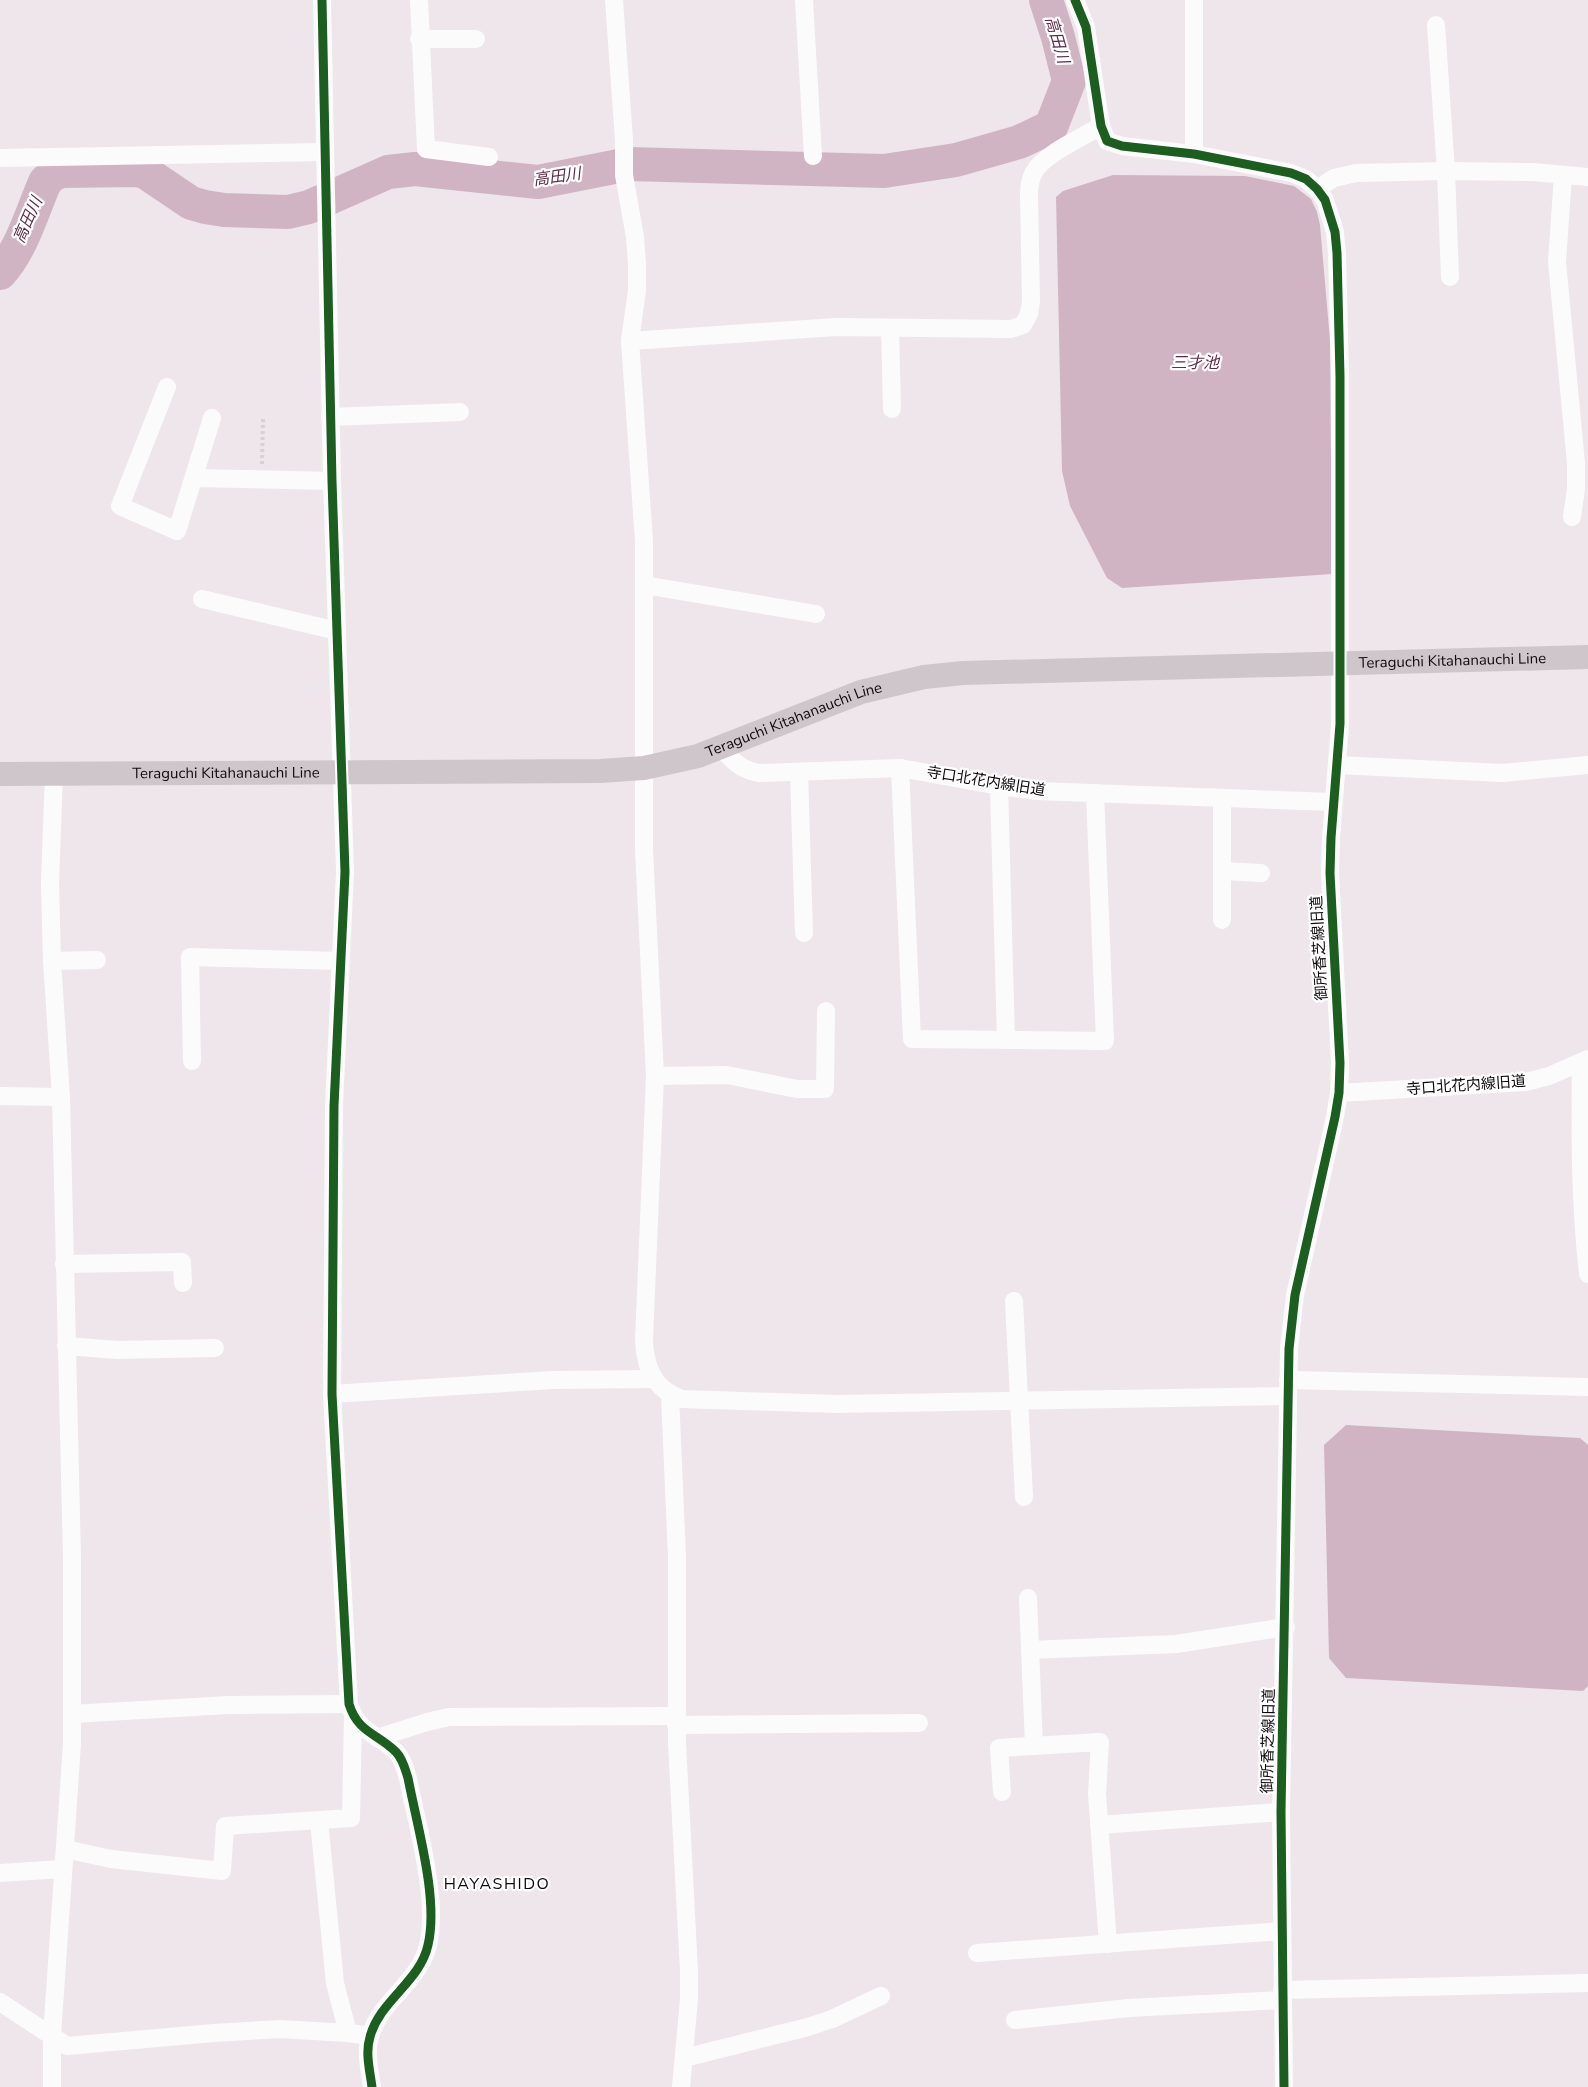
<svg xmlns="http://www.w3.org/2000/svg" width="1588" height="2087" font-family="'Nunito Sans','Noto Sans JP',sans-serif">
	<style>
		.water { fill: #d1b4c4 }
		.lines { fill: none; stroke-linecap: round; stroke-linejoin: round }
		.river { stroke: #d1b4c4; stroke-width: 34 }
		.path { stroke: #d4d2d4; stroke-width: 4; stroke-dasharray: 3 3; stroke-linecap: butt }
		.minor { stroke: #fcfbfc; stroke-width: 18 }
		.major { stroke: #cfc6cc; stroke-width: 24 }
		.cycleway-casing { stroke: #fff; stroke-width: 13 }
		.cycleway { stroke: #1b5e20; stroke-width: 9 }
		.labels { text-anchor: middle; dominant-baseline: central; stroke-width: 4.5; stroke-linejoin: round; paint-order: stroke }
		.street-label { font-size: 15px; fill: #0f0a0d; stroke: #fff }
		.water-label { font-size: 16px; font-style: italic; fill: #5d2c4b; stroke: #fff }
		.neighbourhood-label { font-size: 16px; letter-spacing: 1.5px; fill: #0f0a0d; stroke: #fff }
	</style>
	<rect width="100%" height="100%" fill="#eee6ea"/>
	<!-- water -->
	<g class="water">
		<path d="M1113,175L1245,176L1294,186L1311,199L1317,212L1320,225L1330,340L1332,574L1122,588L1107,578L1070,506L1062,471L1056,197L1063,191Z"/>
		<path d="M1346,1425L1580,1438L1588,1445V1686L1583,1691L1346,1678L1329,1658L1324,1445Z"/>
	</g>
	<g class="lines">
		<!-- river -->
		<path class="river" d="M0,273C22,249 32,212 45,182L53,174L62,171L136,170L145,172L191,203L205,207L224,210L288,212L309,207L388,172L415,169L538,182L629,164L884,171L956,160L1019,142L1051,127L1069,81L1058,37L1046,0"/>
		<!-- path -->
		<path class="path" d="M262,464L263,418"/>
		<!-- minor -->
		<g class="minor">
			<path d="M322,0L332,481L345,872L334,1106L332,1394L349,1704C358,1733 377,1733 396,1752C403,1759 405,1769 408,1778C417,1826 439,1899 428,1945C420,1982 379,2001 370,2037C365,2053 370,2071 372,2087"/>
			<path d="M419,0L426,149L489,157"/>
			<path d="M614,0L624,140V175L635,237L637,264V290L630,341L644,541V849L655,1076L644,1340C645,1367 654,1390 682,1399L836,1404L1288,1396"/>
			<path d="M804,0L813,156"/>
			<path d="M1075,0L1086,27L1101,126L1107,141L1122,146L1194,154L1291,173L1306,179L1317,189L1325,200L1335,232L1337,253L1340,376V724L1331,838L1330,873L1340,1063L1339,1093L1335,1117L1295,1295L1289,1349L1281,1812L1284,2087"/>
			<path d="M1194,0V154"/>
			<path d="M1436,25L1446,171L1450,277"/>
			<path d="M419,39H476"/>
			<path d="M0,158L324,152"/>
			<path d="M1563,175L1557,262L1576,463V489L1572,517"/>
			<path d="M1317,189L1334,178L1356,173L1446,171L1533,172L1588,177"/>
			<path d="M890,328L892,409"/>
			<path d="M630,341L836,327L1011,329L1023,325L1029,314L1031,301L1029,195C1029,187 1030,179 1034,172C1044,154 1083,137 1101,126"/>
			<path d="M167,387L120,506L177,531L212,418"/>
			<path d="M330,417L460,412"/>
			<path d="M194,478L332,481"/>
			<path d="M644,585L816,614"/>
			<path d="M202,599L337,631"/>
			<path d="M721,748C733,761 741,770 759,773L900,768L999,786L1037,791L1333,802"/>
			<path d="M1337,765L1502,773L1588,765"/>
			<path d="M900,768L912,1039L1105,1041L1095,793"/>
			<path d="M799,772L804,933"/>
			<path d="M999,786L1006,1040"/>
			<path d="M1222,798V920"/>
			<path d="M1222,871L1261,873"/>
			<path d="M52,961L97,960"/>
			<path d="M192,1061L190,957L341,961"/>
			<path d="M1581,1062C1580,1133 1580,1203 1588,1274"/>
			<path d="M655,1076L727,1075L797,1089H825L826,1011"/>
			<path d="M1339,1093L1526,1082L1549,1076L1588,1059"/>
			<path d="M0,1096L61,1097"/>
			<path d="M64,1264L182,1262L183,1283"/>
			<path d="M1014,1301L1024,1497"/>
			<path d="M66,1346L118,1350L215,1348"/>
			<path d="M1288,1380L1588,1387"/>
			<path d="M332,1394L553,1380L654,1379"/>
			<path d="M670,1395L677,1557V1743L689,1971V1999L681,2087"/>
			<path d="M1028,1598L1034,1746"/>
			<path d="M1030,1650L1176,1644L1286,1627"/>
			<path d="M72,1714L229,1705L349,1704"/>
			<path d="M676,1725L919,1723"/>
			<path d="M377,1738L427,1722L449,1717L676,1716"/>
			<path d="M1002,1792L999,1748L1100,1742L1097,1794L1108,1944"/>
			<path d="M319,1821L335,1983L348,2033"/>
			<path d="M1099,1825L1281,1812"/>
			<path d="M65,1849L111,1859L222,1871L225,1826L351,1818L353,1716"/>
			<path d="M0,1873L62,1869"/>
			<path d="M977,1953L1282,1931"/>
			<path d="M1282,1990L1588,1983"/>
			<path d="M0,2002L67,2046L214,2033L280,2029L348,2033L370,2036"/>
			<path d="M1015,2020L1129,2008L1282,2000"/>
			<path d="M684,2058L808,2027L832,2019L881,1996"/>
			<path d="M52,2087V2036L72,1744V1557L61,1097L52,961L50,883L54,773"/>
		</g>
		<!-- major -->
		<path class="major" id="s1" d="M0,774L600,771L644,768L698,756L861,692L924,677L963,673L1588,657"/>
		<!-- cycleway casing -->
		<g class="cycleway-casing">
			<g id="cycleway">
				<path d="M322,0L332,481L345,872L334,1106L332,1394L349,1704C358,1733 377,1733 396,1752C403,1759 405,1769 408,1778C417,1826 439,1899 428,1945C420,1982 379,2001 370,2037C365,2053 370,2071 372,2087"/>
				<path d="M1075,0L1086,27L1101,126L1107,141L1122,146L1194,154L1291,173L1306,179L1317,189L1325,200L1335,232L1337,253L1340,376V724L1331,838L1330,873L1340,1063L1339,1093L1335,1117L1295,1295L1289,1349L1281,1812L1284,2087"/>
			</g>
		</g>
		<!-- cycleway -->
		<use href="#cycleway" class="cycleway"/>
	</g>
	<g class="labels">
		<!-- street labels -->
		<g class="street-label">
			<text stroke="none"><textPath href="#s1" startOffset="1468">Teraguchi Kitahanauchi Line</textPath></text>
			<text stroke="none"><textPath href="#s1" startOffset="802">Teraguchi Kitahanauchi Line</textPath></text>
			<text stroke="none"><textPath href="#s1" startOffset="226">Teraguchi Kitahanauchi Line</textPath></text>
			<text transform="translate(986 781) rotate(9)">寺口北花内線旧道</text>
			<text transform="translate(1319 948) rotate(-93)">御所香芝線旧道</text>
			<text transform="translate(1466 1085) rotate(-4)">寺口北花内線旧道</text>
			<text transform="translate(1268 1741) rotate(-89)">御所香芝線旧道</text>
		</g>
		<!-- water labels -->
		<g class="water-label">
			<text transform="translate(1057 40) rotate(74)">高田川</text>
			<text transform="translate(557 177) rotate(-8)">高田川</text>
			<text transform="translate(28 220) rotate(-66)">高田川</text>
			<text x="1195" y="363">三才池</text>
		</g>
		<!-- neighbourhood labels -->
		<g class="neighbourhood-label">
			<text x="497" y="1884">HAYASHIDO</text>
		</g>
	</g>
</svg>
